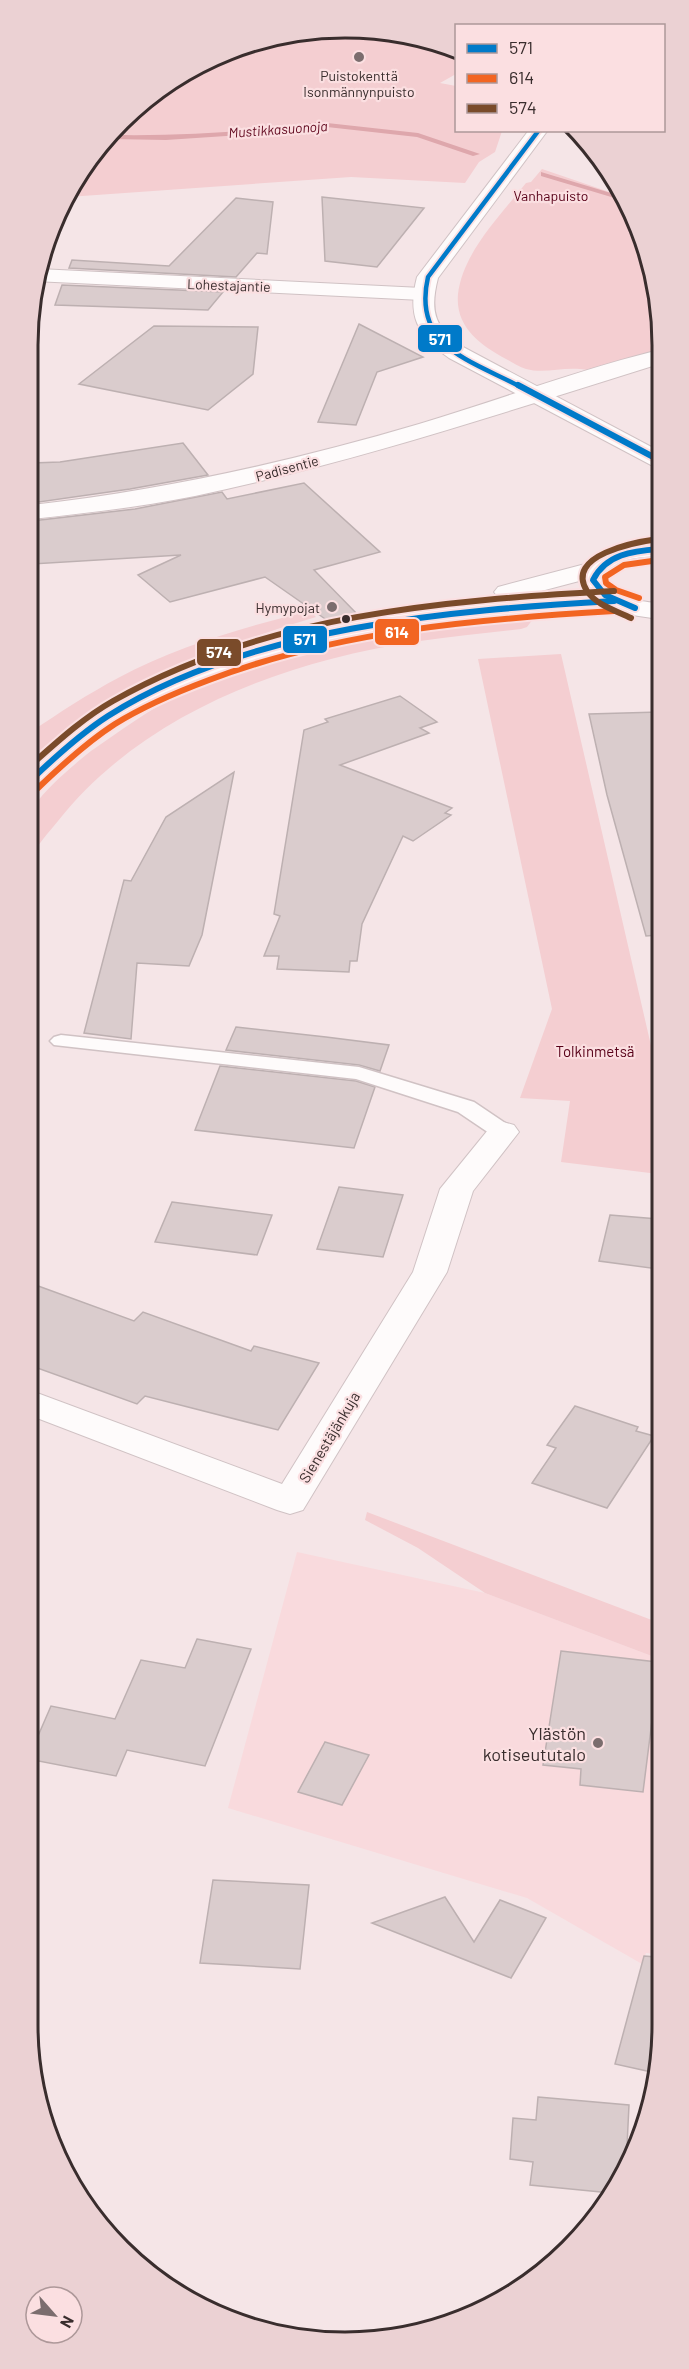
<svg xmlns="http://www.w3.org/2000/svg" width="689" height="2369" font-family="Barlow,sans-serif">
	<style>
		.built { fill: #f9dadd }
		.green { fill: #f4ced1 }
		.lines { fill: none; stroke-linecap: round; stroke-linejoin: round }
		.stream { fill: #dea7ac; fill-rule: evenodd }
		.building { fill: #dacccd; stroke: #bdb0b1; stroke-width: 1.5 }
		.lane-casing { stroke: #d0c2c4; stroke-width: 3 }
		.street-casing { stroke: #d0c2c4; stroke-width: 2 }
		.secondary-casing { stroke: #d0c2c4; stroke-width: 2 }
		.lane { fill: #fefbfb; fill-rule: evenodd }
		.street { fill: #fefbfb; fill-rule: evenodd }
		.secondary { fill: #fefbfb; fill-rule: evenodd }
		.bus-1-far1-casing { stroke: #fbdfe1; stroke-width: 8 }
		.bus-1-casing { stroke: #fbdfe1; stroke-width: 10 }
		.bus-2-casing { stroke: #fbdfe1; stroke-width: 10 }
		.bus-3-casing { stroke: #fbdfe1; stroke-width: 10 }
		.bus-1-far1 { stroke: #007ac9; stroke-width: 4.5 }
		.bus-1 { stroke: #007ac9; stroke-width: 6 }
		.bus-2 { stroke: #f26522; stroke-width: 6 }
		.bus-3 { stroke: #7a4b2a; stroke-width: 6 }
		.poi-dot { fill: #7b6d6e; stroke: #fbdfe1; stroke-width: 2 }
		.bus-dot { fill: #392d2d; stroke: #fbdfe1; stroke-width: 2 }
		.labels { text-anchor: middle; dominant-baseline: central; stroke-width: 4.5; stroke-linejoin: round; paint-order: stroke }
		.far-poi-label { font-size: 14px; fill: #392d2d; stroke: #fbdfe1 }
		.far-water-label { font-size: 14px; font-style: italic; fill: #620a20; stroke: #fbdfe1 }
		.far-park-label { font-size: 14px; fill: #580018; stroke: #fbdfe1 }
		.far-street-label { font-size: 14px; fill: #392d2d; stroke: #fbdfe1 }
		.park-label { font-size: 15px; fill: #580018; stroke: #fbdfe1 }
		.street-label { font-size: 15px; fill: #392d2d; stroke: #fbdfe1 }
		.near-poi-label { font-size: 18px; fill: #392d2d; stroke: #fbdfe1; text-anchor: end }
		.rim { fill: none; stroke: #392d2d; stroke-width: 3 }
		.line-badge { stroke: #fbdfe1; stroke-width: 2 }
		.badge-label { font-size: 16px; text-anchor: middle; font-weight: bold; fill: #fff }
	</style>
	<rect width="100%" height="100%" fill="#f5e5e7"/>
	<!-- built -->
	<path class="built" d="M297,1552L485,1593L657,1658L656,1954L646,1953L642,1964L527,1898L228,1808Z"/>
	<!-- green -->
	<g class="green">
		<path d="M282,33H406L456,50V74L440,83L456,86V130L502,131L495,152L479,162L465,183L351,177L68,197L80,168L168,81Z"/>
		<path d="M542,169L624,197L629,204L659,303V351C638,357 615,367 594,370C589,371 585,369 580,369C562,367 544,374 526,369C519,367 512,362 506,359C480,345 455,327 458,294C463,252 501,215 526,183L531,182Z"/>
		<path d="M310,611L316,617C215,647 112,688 31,758V732C60,712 88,694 118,678C178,646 244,627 310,611Z"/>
		<path d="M532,612L533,619L527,627L521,629C458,636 393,642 331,659C228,686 125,736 58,821C48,833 38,844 31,858C31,845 28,825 31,813C36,796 77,762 91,751C120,731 148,710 179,695C289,642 413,630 532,612Z"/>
		<path d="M561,654L652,1050L658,1052V1174L561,1162L570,1101L520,1098L552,1009L478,659Z"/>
		<path d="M367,1512L657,1622V1658L485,1593L418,1548L365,1520Z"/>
	</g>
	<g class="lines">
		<!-- stream -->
		<g class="stream">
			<path d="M318,122L418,133L480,154L473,156L417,137L318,126L272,133L166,140L110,139L114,135C182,136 250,132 318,122Z"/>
			<path d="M541,172L624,197L628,202L541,176Z"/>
		</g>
	</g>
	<!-- building -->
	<g class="building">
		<path d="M322,197L424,208L377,267L325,261Z"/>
		<path d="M236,198L273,202L267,254L257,253L236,277L69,268L72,260L169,266Z"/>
		<path d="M62,285L223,292L208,310L55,305Z"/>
		<path d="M359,324L423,357L377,372L356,425L318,422Z"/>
		<path d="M154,326L258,327L253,374L208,410L79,384Z"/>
		<path d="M183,443L208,475L130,489L32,503V463L60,462Z"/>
		<path d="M304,483L380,552L314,570L360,617L331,623L265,577L170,602L138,575L181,555L32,564V521L135,509L222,492L227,499Z"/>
		<path d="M400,696L437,722L420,728L429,733L340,765L452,808L445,813L451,815L413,841L403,836L362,924L357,961H350L349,972L277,969L279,956H264L280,916L274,914L304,730L328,722L325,719Z"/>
		<path d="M659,712L658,935L646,936L607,795L589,714Z"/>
		<path d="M234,772L202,935L189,966L137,963L131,1039L84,1033L124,880L131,881L166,817Z"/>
		<path d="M236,1027L326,1037L389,1045L380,1071L359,1065L226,1050Z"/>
		<path d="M220,1066L356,1081L375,1087L354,1148L195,1130Z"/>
		<path d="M339,1187L403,1195L383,1257L317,1249Z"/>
		<path d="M172,1202L272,1215L257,1255L155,1242Z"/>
		<path d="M610,1215L658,1219V1269L599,1261Z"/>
		<path d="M30,1283L134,1321L143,1312L251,1351L254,1346L319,1363L278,1430L145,1396L137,1404L29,1365Z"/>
		<path d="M575,1406L638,1427L636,1431L654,1436L607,1508L532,1483L556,1448L547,1445Z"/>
		<path d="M197,1639L251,1649L205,1766L127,1750L116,1776L28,1759L51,1706L115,1719L141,1660L185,1668Z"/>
		<path d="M561,1651L657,1662V1681L643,1792L580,1785L581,1769L543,1765Z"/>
		<path d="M325,1742L369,1755L342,1805L298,1792Z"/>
		<path d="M213,1880L309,1885L300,1969L200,1963Z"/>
		<path d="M445,1897L474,1942L500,1900L546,1918L511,1978L372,1923Z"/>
		<path d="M644,1956L656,1957V2073L615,2064Z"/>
		<path d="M538,2097L629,2105L626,2166L619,2184L611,2193L530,2185L533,2162L510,2159L513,2118L536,2120Z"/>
	</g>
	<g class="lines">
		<!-- lane casing -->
		<g class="lane-casing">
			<path id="lane" d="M61,1035L359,1067L474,1102L511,1127L514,1132L511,1137L503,1139L495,1137L458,1112L356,1079L54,1045L50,1041L54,1037Z"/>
		</g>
		<!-- street casing -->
		<g class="street-casing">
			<g id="street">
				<path d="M39,269L422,288L430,289L433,294L430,299L422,300L34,281Z"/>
				<path d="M659,350V364C505,412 352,463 195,496C141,507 87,513 32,519V505C166,490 290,462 419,424C499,400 578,370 659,350Z"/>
				<path d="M503,1122L514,1125L519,1132L473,1191L447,1272L303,1510L290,1514L277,1510L29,1415V1390L282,1484L413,1272L440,1189L492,1125Z"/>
			</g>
		</g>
		<!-- secondary casing -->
		<g class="secondary-casing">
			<g id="secondary">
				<path d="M529,130H548L438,278C429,313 435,328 465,348L659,451V467L651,465L449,358C417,335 407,316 417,277Z"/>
				<path d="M659,542V556C646,557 633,557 621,562C615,565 609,570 608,576C606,598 644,602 659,603V619L632,615L612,609L530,614L391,631L284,652L232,668L179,689L129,715L82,747L41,786L31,788V765C56,742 81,720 110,703C245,624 436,604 590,594L583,580L507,600L498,597L494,592L498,587L589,563L601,553L621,546Z"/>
			</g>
		</g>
		<!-- lane -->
		<use href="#lane" class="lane"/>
		<!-- street -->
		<use href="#street" class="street"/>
		<!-- secondary -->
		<use href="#secondary" class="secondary"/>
		<!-- bus-1-far1 casing -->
		<g class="bus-1-far1-casing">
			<path id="bus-1-far1" d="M521,387C470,360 412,347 428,277L539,130"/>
		</g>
		<!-- bus-1 casing -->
		<g class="bus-1-casing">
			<g id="bus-1">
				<path d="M518,385L659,460"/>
				<path d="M635,608L605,595L593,580C606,554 633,551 659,549"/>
				<path d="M31,780C55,757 80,734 108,716C247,627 453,610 614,601"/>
			</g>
		</g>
		<!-- bus-2 casing -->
		<g class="bus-2-casing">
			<g id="bus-2">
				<path d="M639,598L616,590L606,583L605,577L624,565L659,560"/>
				<path d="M38,788C62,765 87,742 115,724C144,706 177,692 209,680C338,631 477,619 614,611"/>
			</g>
		</g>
		<!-- bus-3 casing -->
		<g class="bus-3-casing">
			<g id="bus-3">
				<path d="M631,618C617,611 596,605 587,591C564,555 636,542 658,539"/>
				<path d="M31,765C57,742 83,718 113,701C264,615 444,600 614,591"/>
			</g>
		</g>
		<!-- bus-1-far1 -->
		<use href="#bus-1-far1" class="bus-1-far1"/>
		<!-- bus-1 -->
		<use href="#bus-1" class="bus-1"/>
		<!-- bus-2 -->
		<use href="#bus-2" class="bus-2"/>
		<!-- bus-3 -->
		<use href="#bus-3" class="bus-3"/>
	</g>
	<!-- markers -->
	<g class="poi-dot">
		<circle cx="359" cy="57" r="6"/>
		<circle cx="332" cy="607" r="6"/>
		<circle cx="598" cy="1743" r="6"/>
	</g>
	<circle class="bus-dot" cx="346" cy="619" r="5"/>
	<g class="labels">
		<!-- far-poi labels -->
		<g class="far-poi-label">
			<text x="359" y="75">Puistokenttä<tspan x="359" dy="16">Isonmännynpuisto</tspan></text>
			<text x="320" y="607" text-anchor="end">Hymypojat</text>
		</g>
		<!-- far-water labels -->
		<g class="far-water-label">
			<text transform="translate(278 129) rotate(-4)">Mustikkasuonoja</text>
		</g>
		<!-- far-park labels -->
		<g class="far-park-label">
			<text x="551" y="195">Vanhapuisto</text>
		</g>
		<!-- far-street labels -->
		<g class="far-street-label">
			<text transform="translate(229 285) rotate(2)">Lohestajantie</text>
			<text transform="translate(287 468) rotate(-15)">Padisentie</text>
		</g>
		<!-- park labels -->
		<g class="park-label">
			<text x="595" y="1051">Tolkinmetsä</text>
		</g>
		<!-- street labels -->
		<g class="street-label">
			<text transform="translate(329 1437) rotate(-59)">Sienestäjänkuja</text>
		</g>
		<!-- near-poi labels -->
		<g class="near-poi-label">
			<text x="586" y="1733">Ylästön<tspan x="586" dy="21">kotiseututalo</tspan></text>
		</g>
	</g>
	<!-- crop -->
	<path d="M0 0H689V2369H0ZM345 38H345A307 307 0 0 1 652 345V2025A307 307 0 0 1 345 2332H345A307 307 0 0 1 38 2025V345A307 307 0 0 1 345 38Z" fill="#ebd1d3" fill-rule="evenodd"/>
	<path class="rim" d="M345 38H345A307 307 0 0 1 652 345V2025A307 307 0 0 1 345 2332H345A307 307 0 0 1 38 2025V345A307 307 0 0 1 345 38Z"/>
	<g class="line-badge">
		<rect x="417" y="324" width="46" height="29" rx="6" fill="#007ac9"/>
		<rect x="374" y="618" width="46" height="28" rx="6" fill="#f26522"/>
		<rect x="282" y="625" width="46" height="29" rx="6" fill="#007ac9"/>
		<rect x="196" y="638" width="46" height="29" rx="6" fill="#7a4b2a"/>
	</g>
	<g class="badge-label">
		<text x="440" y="345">571</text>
		<text x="397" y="638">614</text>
		<text x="305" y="645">571</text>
		<text x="219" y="658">574</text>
	</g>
	<!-- legend -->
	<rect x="455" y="24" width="210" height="108" fill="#fbdfe1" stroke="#ad9899" stroke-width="1.5"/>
	<rect x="467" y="44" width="30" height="9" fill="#007ac9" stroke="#ad9899" stroke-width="1.5"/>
	<text x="509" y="54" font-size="18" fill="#392d2d">571</text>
	<rect x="467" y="74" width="30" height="9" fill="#f26522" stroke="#ad9899" stroke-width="1.5"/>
	<text x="509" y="84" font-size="18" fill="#392d2d">614</text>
	<rect x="467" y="104" width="30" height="9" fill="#7a4b2a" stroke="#ad9899" stroke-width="1.5"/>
	<text x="509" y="114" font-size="18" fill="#392d2d">574</text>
	<!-- north arrow -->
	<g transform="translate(54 2315) rotate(118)"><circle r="28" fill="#fbdfe1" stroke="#ad9899" stroke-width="1.5"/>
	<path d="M0-4.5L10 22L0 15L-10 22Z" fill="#7b6d6e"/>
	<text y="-9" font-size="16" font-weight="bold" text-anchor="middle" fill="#392d2d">N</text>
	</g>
</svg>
